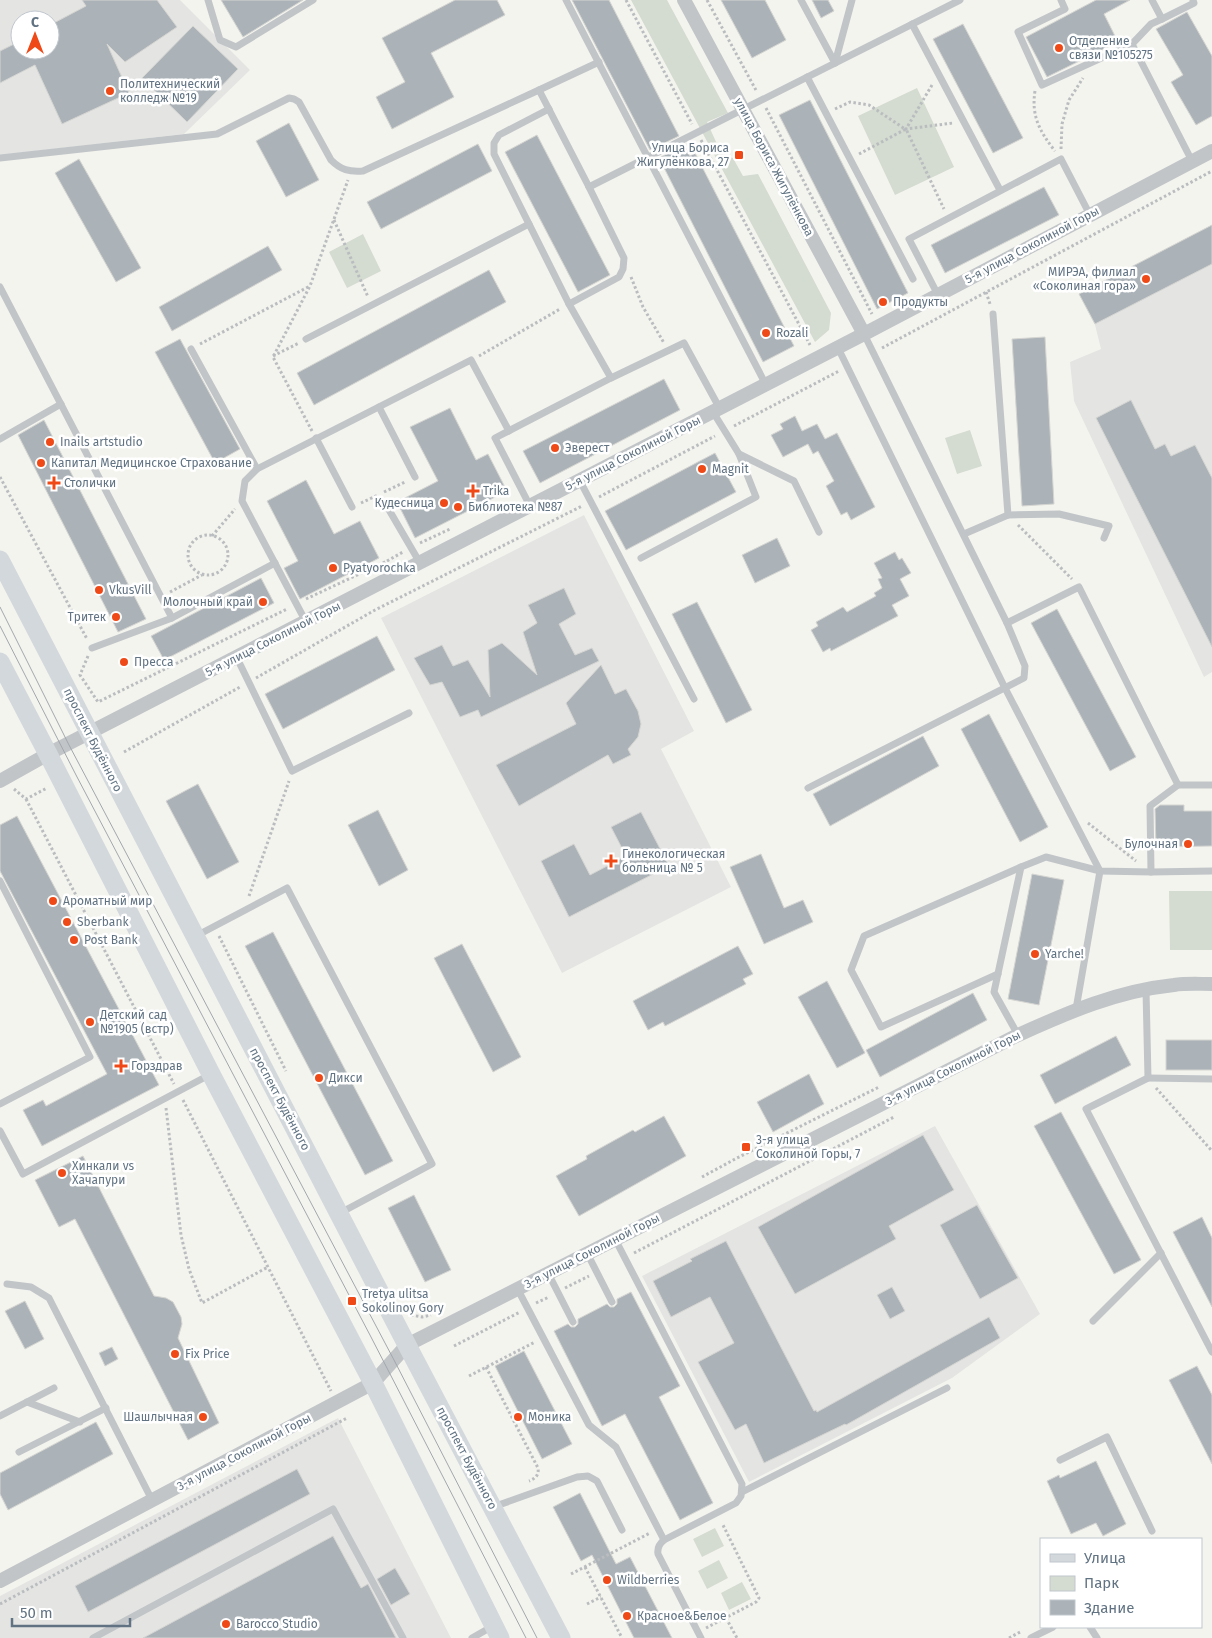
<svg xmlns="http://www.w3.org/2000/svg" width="1212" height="1638" font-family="'Fira Sans',sans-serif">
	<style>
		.built { fill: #e4e5e3; fill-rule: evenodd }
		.green { fill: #d4dbd0 }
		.building { fill: #abb3b8; stroke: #d5d5d2 }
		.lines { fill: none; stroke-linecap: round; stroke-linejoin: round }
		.path { stroke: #babdbf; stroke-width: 3; stroke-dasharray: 2.5 2.5; stroke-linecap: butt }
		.service { stroke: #c1c5c8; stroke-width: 7 }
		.minor { stroke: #c1c5c8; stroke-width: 14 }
		.secondary { stroke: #d2d8dc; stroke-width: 19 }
		.tram { stroke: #a1a7ad; stroke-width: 1 }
		.poi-dot { fill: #ee4916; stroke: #fff; stroke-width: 2 }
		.labels { text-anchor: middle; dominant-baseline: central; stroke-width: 5; stroke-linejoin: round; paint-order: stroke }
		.poi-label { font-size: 12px; fill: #617383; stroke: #fff; text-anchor: start }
		.street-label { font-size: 12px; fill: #617383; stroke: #fff }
	</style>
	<rect width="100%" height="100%" fill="#f4f4ef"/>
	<!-- built -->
	<g class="built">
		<path d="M0,0H180L250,70L184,134L0,155ZM20,20H50V50H20Z"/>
		<path d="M1212,225V672L1204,677L1074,401L1070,362L1101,349L1095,325L1079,294Z"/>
		<path d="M584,515L694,731L661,749L731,887L562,973L381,618Z"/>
		<path d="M935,1126L1040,1314L952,1378L749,1482L642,1276Z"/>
		<path d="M338,1418L451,1638H0V1596Z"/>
	</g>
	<!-- green -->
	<g class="green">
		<path d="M631,0H667L728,113L707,122L722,155L733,158L743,176L758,174L831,313L829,330L815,342Z"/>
		<path d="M917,88L954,167L895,195L858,116Z"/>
		<path d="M363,234L381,271L347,288L329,252Z"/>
		<path d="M970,430L982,466L957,474L945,438Z"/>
		<path d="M1169,891H1212V950H1170Z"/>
		<path d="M715,1528L724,1546L702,1557L693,1539Z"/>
		<path d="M719,1560L728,1578L707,1589L698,1571Z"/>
		<path d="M742,1582L751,1599L729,1610L721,1593Z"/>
	</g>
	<!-- building -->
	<g class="building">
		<path d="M82,0H157L177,27L125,62L107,44L129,93L62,124L35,65L0,83V51L20,41V50H50V25L86,6Z"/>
		<path d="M221,0H303L243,37Z"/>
		<path d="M455,0H497L505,15L431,53L454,97L392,129L376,97L405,82L382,38Z"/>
		<path d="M572,0H609L679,136L650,150Z"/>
		<path d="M721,0H765L786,40L752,58Z"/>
		<path d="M812,0H828L834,11L821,18Z"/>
		<path d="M1096,0H1130L1104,14L1118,42L1047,77L1026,37Z"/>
		<path d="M1187,12L1212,56V116L1196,125L1171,82L1183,75L1156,29Z"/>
		<path d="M963,24L1023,138L993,153L933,39Z"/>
		<path d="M193,26L238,69L187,122L142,78Z"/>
		<path d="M810,100L908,293L877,309L779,115Z"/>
		<path d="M289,123L319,180L286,197L256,141Z"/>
		<path d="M537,135L610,275L578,292L505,152Z"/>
		<path d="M478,144L492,171L381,229L367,202Z"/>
		<path d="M684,145L690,156L695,153L794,346L763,362L659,158Z"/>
		<path d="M79,159L141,268L116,282L55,173Z"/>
		<path d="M1044,187L1059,215L945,273L931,245Z"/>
		<path d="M1212,225V264L1095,324L1079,294Z"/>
		<path d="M268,246L282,270L172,331L159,307Z"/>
		<path d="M489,270L506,302L314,405L297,373Z"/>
		<path d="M1045,337L1054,504L1022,506L1012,339Z"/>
		<path d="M180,339L240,449L215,463L155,352Z"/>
		<path d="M664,379L680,410L540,483L523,451Z"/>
		<path d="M1131,400L1155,449L1165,444L1171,456L1195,445L1212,478V647L1096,418Z"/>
		<path d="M450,408L476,460L488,454L507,491L415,538L397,502L438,481L410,427Z"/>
		<path d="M795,416L802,431L817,424L825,439L837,433L875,507L851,520L847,512L841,515L826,486L834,481L818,451L813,454L808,444L783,457L771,435L783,429L780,424Z"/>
		<path d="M44,420L146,619L118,632L18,435Z"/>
		<path d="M715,453L736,492L626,550L605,511Z"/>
		<path d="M306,480L334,534L360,521L379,558L300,599L284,568L298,561L267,501Z"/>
		<path d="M777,538L790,566L755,583L742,555Z"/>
		<path d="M895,552L899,560L902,558L911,573L900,579L909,596L892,605L898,616L831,651L830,648L823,652L811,630L818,626L816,622L843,607L847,612L876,596L874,593L882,588L878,579L882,578L874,563Z"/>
		<path d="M261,578L274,603L164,660L151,636Z"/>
		<path d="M564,588L576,614L559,624L575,655L592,648L599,661L481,717L478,710L460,717L442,682L430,685L414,658L442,645L453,666L468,660L490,697L488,650L502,643L537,675L523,632L537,623L528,605Z"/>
		<path d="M697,602L752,710L726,723L672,614Z"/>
		<path d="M1057,609L1136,757L1110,771L1031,623Z"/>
		<path d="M377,636L395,670L283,729L265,694Z"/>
		<path d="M601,665L615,694L626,689L638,711L641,724L638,737L628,749L631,755L613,764L608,755L519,806L496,765L576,724L566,703Z"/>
		<path d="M989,714L1048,827L1020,842L961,729Z"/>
		<path d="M923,736L939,766L830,826L813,794Z"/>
		<path d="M198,784L239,862L207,879L166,801Z"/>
		<path d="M1160,805H1184V811H1212V846L1156,847L1155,809Z"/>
		<path d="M378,810L408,870L379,886L348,825Z"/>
		<path d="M641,812L669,866L569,917L541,861L574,844L590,875L626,856L611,827Z"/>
		<path d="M17,816L159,1085L42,1146L23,1110L43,1100L46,1106L107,1074L0,871V825Z"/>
		<path d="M761,854L784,908L803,900L813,922L764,944L730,867Z"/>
		<path d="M1032,874L1064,880L1039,1005L1008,999Z"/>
		<path d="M273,932L393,1161L365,1175L245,946Z"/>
		<path d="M462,944L521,1057L493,1072L434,958Z"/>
		<path d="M738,946L753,974L743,979L746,984L665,1026L663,1022L648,1030L633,1001Z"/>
		<path d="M827,981L865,1053L837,1068L798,997Z"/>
		<path d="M973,993L987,1020L880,1077L866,1050Z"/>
		<path d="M1116,1036L1131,1065L1055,1104L1040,1075Z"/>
		<rect x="1166" y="1040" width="46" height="30"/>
		<path d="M809,1074L824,1104L773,1132L757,1102Z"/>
		<path d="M1061,1112L1141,1260L1114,1274L1034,1126Z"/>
		<path d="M664,1116L686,1156L579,1216L556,1176L587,1159L586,1156L633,1130L635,1132Z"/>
		<path d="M923,1135L954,1190L889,1226L896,1239L795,1294L758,1227Z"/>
		<path d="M83,1156L154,1296L166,1298L173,1302L181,1317L182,1324L178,1338L219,1423L188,1440L75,1219L59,1227L35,1180Z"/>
		<path d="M414,1195L451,1270L425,1282L388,1208Z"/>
		<path d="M977,1205L1018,1278L980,1299L940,1225Z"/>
		<path d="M1202,1217L1212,1238V1307L1173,1232Z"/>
		<path d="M726,1241L814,1411L816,1410L817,1412L989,1317L1000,1338L846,1425L845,1424L764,1463L746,1424L735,1430L698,1362L734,1343L710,1297L671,1317L653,1281L692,1261L690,1259Z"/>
		<path d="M892,1287L905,1311L890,1319L877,1295Z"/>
		<path d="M631,1292L680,1386L659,1397L713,1503L680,1520L625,1414L602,1426L554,1331L568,1324L571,1327H575L578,1324V1319L607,1304L610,1307H614L617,1304V1299Z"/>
		<path d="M25,1301L44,1339L25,1349L5,1311Z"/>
		<path d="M112,1347L118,1359L105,1366L99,1353Z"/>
		<path d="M524,1351L572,1444L542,1459L495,1366Z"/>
		<path d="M1197,1366L1212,1395V1464L1169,1380Z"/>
		<path d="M96,1422L113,1454L8,1510L0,1494V1473Z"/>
		<path d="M1096,1461L1126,1524L1103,1536L1096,1523L1071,1534L1047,1481L1059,1475L1060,1478Z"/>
		<path d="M297,1469L310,1494L88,1612L75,1586Z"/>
		<path d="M580,1493L616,1564L630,1557L672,1638H634L592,1555L581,1561L553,1507Z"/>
		<path d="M333,1536L361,1588L368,1584L396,1638H143Z"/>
		<path d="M395,1568L410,1594L391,1605L377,1579Z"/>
	</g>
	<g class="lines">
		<!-- path -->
		<g class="path">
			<path d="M626,0L692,124"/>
			<path d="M707,0L757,92"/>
			<path d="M932,85L906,129L953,123"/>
			<path d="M1035,91C1031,116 1040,132 1055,151"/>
			<path d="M766,108L872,314"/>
			<path d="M835,109L850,102L869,105L905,129"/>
			<path d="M701,140L810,345"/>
			<path d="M1061,149L1062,124L1069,100L1083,78"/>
			<path d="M859,154L906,129L944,209"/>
			<path d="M334,220L368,297"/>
			<path d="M631,277L643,307L664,343"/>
			<path d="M986,292L990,304"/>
			<path d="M200,344L310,286"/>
			<path d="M882,348L1212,171"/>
			<path d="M273,356L299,343"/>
			<path d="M479,356L560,309"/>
			<path d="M734,426L839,371"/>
			<path d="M312,431L273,357L310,286L348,180"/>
			<path d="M0,477L87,639"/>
			<path d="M384,492L405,482"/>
			<path d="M599,497L715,436"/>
			<path d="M361,503L378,495"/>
			<path d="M1018,525L1072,579"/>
			<circle cx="208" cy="555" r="20"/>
			<path d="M212,536L235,509"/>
			<path d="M420,543L450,529"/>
			<path d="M387,561L403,552"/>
			<path d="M170,592L202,575"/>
			<path d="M306,599L387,561"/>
			<path d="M88,656L80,675L98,702L287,609"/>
			<path d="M256,678L375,610L582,506"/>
			<path d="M124,752L240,687"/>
			<path d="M14,789L26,799L47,788"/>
			<path d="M26,799L174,1084"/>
			<path d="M1088,823L1136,861"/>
			<path d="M249,896L289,781"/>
			<path d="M219,936L286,1071"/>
			<path d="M1156,1088L1212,1151"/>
			<path d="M183,1100L331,1391"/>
			<path d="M166,1108L181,1235L189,1269L202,1303L268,1267"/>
			<path d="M702,1177L737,1158L879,1087"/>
			<path d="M634,1253L894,1117"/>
			<path d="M565,1288L589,1276"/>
			<path d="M536,1303L549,1297"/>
			<path d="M411,1315L422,1317L431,1315"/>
			<path d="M454,1346L520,1312"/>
			<path d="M486,1367L538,1468C539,1475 536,1478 529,1481"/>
			<path d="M469,1376L535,1342"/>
			<path d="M585,1567L622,1638"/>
			<path d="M571,1574L650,1533"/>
			<path d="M0,1604L347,1418"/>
			<path d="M587,1604L601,1597"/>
			<path d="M726,1618L737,1638"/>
			<path d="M706,1628L756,1602L759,1598L722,1523"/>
			<path d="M1009,1638L1022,1631"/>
		</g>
		<!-- service -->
		<g class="service">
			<path d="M208,0L220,40L236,47L313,0"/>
			<path d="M566,0L766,385"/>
			<path d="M801,0L835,63"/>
			<path d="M1061,0L1065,9L1018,32L1042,85L1132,44"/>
			<path d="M1152,0L1162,19L1194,3L1193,0"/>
			<path d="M1162,19L1151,24L1132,44L1192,161"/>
			<path d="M912,24L1000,190"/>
			<path d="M835,63L852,0"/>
			<path d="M807,77L913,279"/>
			<path d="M549,109L499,135L494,143V154L569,304"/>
			<path d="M0,158L217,134L289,98L294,99L299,102L331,160C341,170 349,172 363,171L539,90"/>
			<path d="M589,187L539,90L599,62"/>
			<path d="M0,287L172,618"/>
			<path d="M938,295L909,239L1061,159L1090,215"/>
			<path d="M306,339L529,224"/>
			<path d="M838,348L1005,688L1100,871L1076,1009"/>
			<path d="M191,349L257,469"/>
			<path d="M611,378L569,304L619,277L623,269L624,258L589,187L960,0"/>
			<path d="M379,407L415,477"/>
			<path d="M713,412L739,454L794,481L819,532"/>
			<path d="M316,438L352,507"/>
			<path d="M0,439L61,404"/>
			<path d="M580,481L694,699"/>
			<path d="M385,503L420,563"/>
			<path d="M530,506L495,438L611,378L684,343L720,409"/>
			<path d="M1008,515L1059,514L1109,526L1104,538"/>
			<path d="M964,534L1008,515L993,314"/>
			<path d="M641,558L756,497L739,454"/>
			<path d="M306,622L242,501L245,481L257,469L471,360L509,431"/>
			<path d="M1007,623L1079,587L1178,785L1150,806L1151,872"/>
			<path d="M92,648L172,618L275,563"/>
			<path d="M237,658L292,771L409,713"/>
			<path d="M1178,785H1212"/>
			<path d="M808,788L1024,678L1025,666L1007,623L864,334"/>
			<path d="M0,881L90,1057L0,1104"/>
			<path d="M196,936L287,888L432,1164L340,1213"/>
			<path d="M998,974L881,1027L851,970L864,936L1021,867"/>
			<path d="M1146,990L1148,1078L1086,1109L1212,1352"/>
			<path d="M1018,1035L994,992L1021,867L1046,857L1100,871L1151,872L1212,871"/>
			<path d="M1148,1078L1212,1079"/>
			<path d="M0,1131L23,1174L211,1074"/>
			<path d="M615,1239L742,1484L741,1496L736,1503L664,1540C659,1544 657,1548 658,1554L701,1638"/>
			<path d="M587,1253L612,1302"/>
			<path d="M548,1273L573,1322"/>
			<path d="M7,1284L31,1287L49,1298L152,1500"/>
			<path d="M517,1288L589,1425L616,1447L664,1540"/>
			<path d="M1093,1321L1161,1253"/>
			<path d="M27,1402L80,1422"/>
			<path d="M0,1416L54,1388"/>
			<path d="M19,1452L106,1408"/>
			<path d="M1060,1460L1107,1437L1152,1531"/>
			<path d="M742,1492L947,1388"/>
			<path d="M493,1507L577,1477L588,1476L597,1481L622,1530"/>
			<path d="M1090,1627L1097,1638"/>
			<path d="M93,1638L333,1509L403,1638"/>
			<path d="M472,1638L486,1630"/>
			<path d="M1031,1638L1053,1627"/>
		</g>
		<!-- minor -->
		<g class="minor">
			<path d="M684,0L864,334"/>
			<path d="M0,781L48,754L864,334L1212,151"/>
			<path d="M0,1581L373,1383L407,1345L1018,1035C1069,1012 1117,991 1174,985C1186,983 1199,984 1212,984"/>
		</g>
		<!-- secondary -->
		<g class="secondary">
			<path d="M0,560L407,1345L561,1638"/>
			<path d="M0,662L48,754L211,1074L373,1383L500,1638"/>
		</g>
		<!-- tram -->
		<g class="tram">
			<path d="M0,607L69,745L394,1360L537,1638"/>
			<path d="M0,626L76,775L371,1337L526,1638"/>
		</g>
	</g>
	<!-- markers -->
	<g class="poi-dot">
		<circle cx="1059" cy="48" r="5"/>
		<circle cx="110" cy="91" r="5"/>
		<rect x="734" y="150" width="10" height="10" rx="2.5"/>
		<circle cx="1146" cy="279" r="5"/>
		<circle cx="883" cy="302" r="5"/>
		<circle cx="766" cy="333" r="5"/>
		<circle cx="50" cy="442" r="5"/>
		<circle cx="555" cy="448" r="5"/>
		<circle cx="41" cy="463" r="5"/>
		<circle cx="702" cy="469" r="5"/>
		<path d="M51.5 475.5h5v5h5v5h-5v5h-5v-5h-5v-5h5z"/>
		<path d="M470.5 483.5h5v5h5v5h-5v5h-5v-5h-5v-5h5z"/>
		<circle cx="444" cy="503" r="5"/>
		<circle cx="458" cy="507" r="5"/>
		<circle cx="333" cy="568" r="5"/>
		<circle cx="99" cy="590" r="5"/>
		<circle cx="263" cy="602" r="5"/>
		<circle cx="116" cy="617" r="5"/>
		<circle cx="124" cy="662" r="5"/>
		<circle cx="1188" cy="844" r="5"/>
		<path d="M608.5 853.5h5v5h5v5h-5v5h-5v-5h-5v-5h5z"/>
		<circle cx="53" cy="901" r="5"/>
		<circle cx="67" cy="922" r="5"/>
		<circle cx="74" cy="940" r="5"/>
		<circle cx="1035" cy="954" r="5"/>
		<circle cx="90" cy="1022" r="5"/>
		<path d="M118.5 1058.5h5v5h5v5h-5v5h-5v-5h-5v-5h5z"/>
		<circle cx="319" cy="1078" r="5"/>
		<rect x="741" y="1142" width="10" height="10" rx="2.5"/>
		<circle cx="62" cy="1173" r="5"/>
		<rect x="347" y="1296" width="10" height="10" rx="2.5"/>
		<circle cx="175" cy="1354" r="5"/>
		<circle cx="203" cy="1417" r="5"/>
		<circle cx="518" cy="1417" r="5"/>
		<circle cx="607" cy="1580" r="5"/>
		<circle cx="627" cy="1616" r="5"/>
		<circle cx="226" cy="1624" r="5"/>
	</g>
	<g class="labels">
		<!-- poi labels -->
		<g class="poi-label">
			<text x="1069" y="41">Отделение<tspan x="1069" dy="14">связи №105275</tspan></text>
			<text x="120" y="84">Политехнический<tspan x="120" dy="14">колледж №19</tspan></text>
			<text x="729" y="148" text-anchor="end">Улица Бориса<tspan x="729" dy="14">Жигулёнкова, 27</tspan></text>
			<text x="1136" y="272" text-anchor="end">МИРЭА, филиал<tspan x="1136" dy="14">«Соколиная гора»</tspan></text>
			<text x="893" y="302">Продукты</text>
			<text x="776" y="333">Rozali</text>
			<text x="60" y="442">Inails artstudio</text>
			<text x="565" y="448">Эверест</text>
			<text x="51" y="463">Капитал Медицинское Страхование</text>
			<text x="712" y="469">Magnit</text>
			<text x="64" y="483">Столички</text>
			<text x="483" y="491">Trika</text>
			<text x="434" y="503" text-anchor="end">Кудесница</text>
			<text x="468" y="507">Библиотека №87</text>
			<text x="343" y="568">Pyatyorochka</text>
			<text x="109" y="590">VkusVill</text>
			<text x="253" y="602" text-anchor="end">Молочный край</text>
			<text x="106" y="617" text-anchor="end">Тритек</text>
			<text x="134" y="662">Пресса</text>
			<text x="1178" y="844" text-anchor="end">Булочная</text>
			<text x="622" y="854">Гинекологическая<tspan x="622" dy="14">больница № 5</tspan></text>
			<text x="63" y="901">Ароматный мир</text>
			<text x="77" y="922">Sberbank</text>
			<text x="84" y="940">Post Bank</text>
			<text x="1045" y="954">Yarche!</text>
			<text x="100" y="1015">Детский сад<tspan x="100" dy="14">№1905 (встр)</tspan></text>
			<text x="131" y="1066">Горздрав</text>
			<text x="329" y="1078">Дикси</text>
			<text x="756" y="1140">3-я улица<tspan x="756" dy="14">Соколиной Горы, 7</tspan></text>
			<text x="72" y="1166">Хинкали vs<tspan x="72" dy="14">Хачапури</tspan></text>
			<text x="362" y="1294">Tretya ulitsa<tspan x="362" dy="14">Sokolinoy Gory</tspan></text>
			<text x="185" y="1354">Fix Price</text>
			<text x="193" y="1417" text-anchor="end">Шашлычная</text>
			<text x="528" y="1417">Моника</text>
			<text x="617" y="1580">Wildberries</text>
			<text x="637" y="1616">Красное&amp;Белое</text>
			<text x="236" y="1624">Barocco Studio</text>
		</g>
		<!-- street labels -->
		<g class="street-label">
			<text transform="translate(774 167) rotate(62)">улица Бориса Жигулёнкова</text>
			<text transform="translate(1032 245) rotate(-28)">5-я улица Соколиной Горы</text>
			<text transform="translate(633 453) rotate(-27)">5-я улица Соколиной Горы</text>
			<text transform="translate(273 639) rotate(-27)">5-я улица Соколиной Горы</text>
			<text transform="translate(93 740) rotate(63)">проспект Будённого</text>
			<text transform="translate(953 1068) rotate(-27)">3-я улица Соколиной Горы</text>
			<text transform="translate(280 1099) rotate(62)">проспект Будённого</text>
			<text transform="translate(592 1251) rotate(-27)">3-я улица Соколиной Горы</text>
			<text transform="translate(244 1452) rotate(-28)">3-я улица Соколиной Горы</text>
			<text transform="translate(467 1458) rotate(62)">проспект Будённого</text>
		</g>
	</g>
	<!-- legend -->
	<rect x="1040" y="1538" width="162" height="90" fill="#ffffff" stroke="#c0c7cd"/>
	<rect x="1050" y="1554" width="25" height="8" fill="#d2d8dc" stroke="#c0c7cd"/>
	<text x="1084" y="1563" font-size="15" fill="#617383">Улица</text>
	<rect x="1050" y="1576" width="25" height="15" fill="#d4dbd0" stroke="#c0c7cd"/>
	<text x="1084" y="1588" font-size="15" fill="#617383">Парк</text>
	<rect x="1050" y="1600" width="25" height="15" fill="#abb3b8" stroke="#c0c7cd"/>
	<text x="1084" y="1613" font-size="15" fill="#617383">Здание</text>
	<!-- north arrow -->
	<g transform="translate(35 35)"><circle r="24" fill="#ffffff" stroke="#c0c7cd"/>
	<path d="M0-4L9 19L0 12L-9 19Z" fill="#ee4916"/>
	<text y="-8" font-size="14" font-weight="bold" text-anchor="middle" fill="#617383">С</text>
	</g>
	<!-- scale -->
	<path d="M12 1618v8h118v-8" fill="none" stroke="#617383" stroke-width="2.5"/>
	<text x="20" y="1618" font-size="15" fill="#617383" stroke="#ffffff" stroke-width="4" paint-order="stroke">50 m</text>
</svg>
